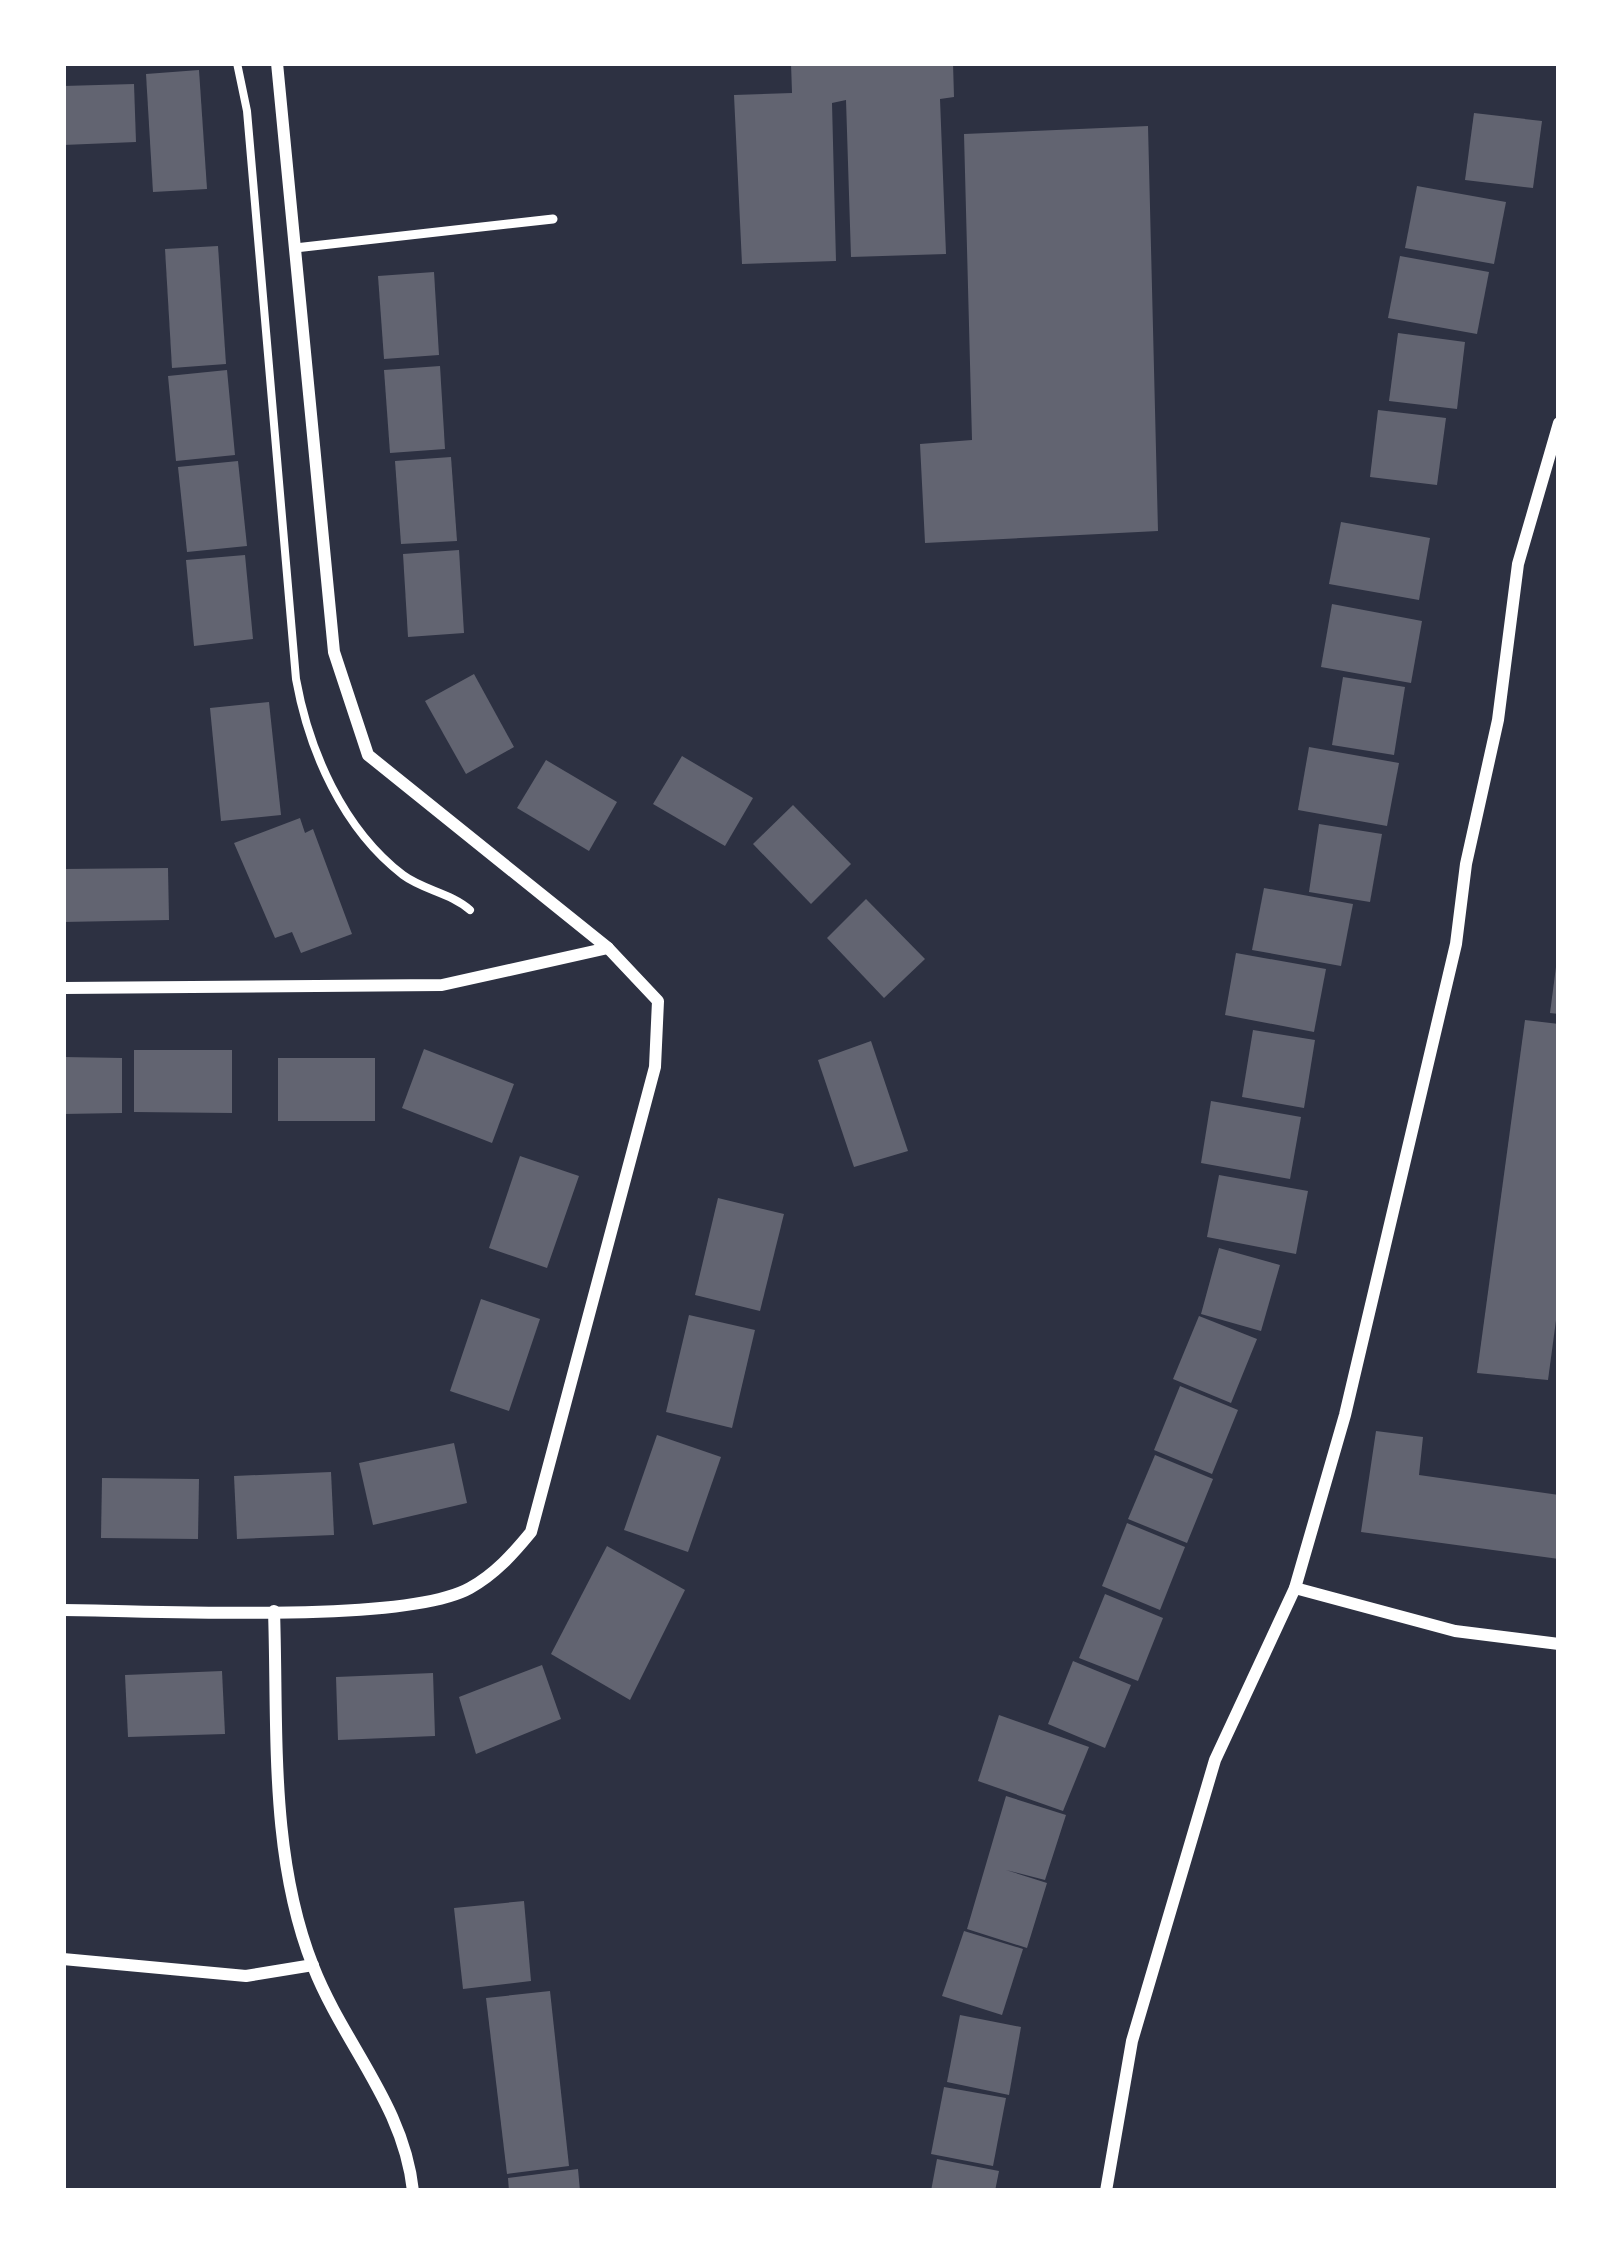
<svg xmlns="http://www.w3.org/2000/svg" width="1622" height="2254" font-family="'Space Grotesk',sans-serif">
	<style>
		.building { fill: #626471 }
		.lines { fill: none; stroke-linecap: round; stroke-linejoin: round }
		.path { stroke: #fff; stroke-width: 8 }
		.service { stroke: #fff; stroke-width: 9 }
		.minor { stroke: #fff; stroke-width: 12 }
	</style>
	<rect width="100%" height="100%" fill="#2d3142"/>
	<!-- building -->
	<g class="building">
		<path d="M791,63H953L954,97L940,99L946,254L851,257L846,100L832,103L836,261L742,264L734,95L792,93Z"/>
		<path d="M199,70L207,189L153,192L146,74Z"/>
		<path d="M134,84L136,142L63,145V86Z"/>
		<path d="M1474,113L1542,121L1533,188L1465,180Z"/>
		<path d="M1148,126L1158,531L925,543L920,444L972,440L964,134Z"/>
		<path d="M1417,186L1506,202L1494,264L1405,248Z"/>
		<path d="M218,246L226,364L172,368L165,249Z"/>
		<path d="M1400,256L1489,272L1477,334L1388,318Z"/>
		<path d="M434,272L439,355L384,359L378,276Z"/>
		<path d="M1398,333L1465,342L1457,409L1389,401Z"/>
		<path d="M440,366L445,449L390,453L384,370Z"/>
		<path d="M227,370L235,455L176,461L168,376Z"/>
		<path d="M1378,410L1446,418L1437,485L1370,477Z"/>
		<path d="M451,457L457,541L401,544L395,461Z"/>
		<path d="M238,461L247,546L187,552L178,467Z"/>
		<path d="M1341,522L1430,538L1419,600L1329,584Z"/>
		<path d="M459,550L464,633L408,637L403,554Z"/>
		<path d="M245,555L253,639L194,646L186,560Z"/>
		<path d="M1332,604L1422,621L1411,683L1321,667Z"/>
		<path d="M474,674L514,747L466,774L425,701Z"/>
		<path d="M1343,677L1405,687L1394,755L1332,745Z"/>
		<path d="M269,702L281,815L221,821L210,708Z"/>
		<path d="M1309,747L1399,763L1387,826L1298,810Z"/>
		<path d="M682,756L753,798L725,846L653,804Z"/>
		<path d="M546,760L617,802L589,851L517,808Z"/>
		<path d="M793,805L851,864L811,904L753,844Z"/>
		<path d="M300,818L305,833L313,829L352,934L301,953L292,932L275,938L234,843Z"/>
		<path d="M1319,824L1382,834L1370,902L1309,892Z"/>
		<path d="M168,868L169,920L63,922V869Z"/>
		<path d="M1264,888L1353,904L1341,966L1252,950Z"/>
		<path d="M866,899L925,959L884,998L827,938Z"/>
		<path d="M1236,953L1326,969L1314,1032L1225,1015Z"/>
		<path d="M1556,967H1559V1014L1550,1013Z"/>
		<path d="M1525,1020L1559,1024V1298L1548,1380L1477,1373Z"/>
		<path d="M1253,1030L1315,1040L1304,1108L1242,1097Z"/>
		<path d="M871,1041L908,1151L854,1167L818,1060Z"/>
		<path d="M424,1049L514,1084L492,1143L402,1108Z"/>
		<path d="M134,1050H232V1113L134,1112Z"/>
		<path d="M63,1057L122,1058V1113L63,1114Z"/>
		<rect x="278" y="1058" width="97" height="63"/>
		<path d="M1211,1101L1301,1117L1290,1179L1201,1163Z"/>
		<path d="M520,1156L579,1176L547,1268L489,1248Z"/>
		<path d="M1219,1175L1308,1191L1296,1254L1207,1237Z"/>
		<path d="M718,1198L784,1214L760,1311L695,1295Z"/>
		<path d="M1219,1248L1280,1265L1261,1331L1201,1314Z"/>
		<path d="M481,1299L540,1319L509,1411L450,1391Z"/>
		<path d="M689,1315L755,1330L732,1428L666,1412Z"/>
		<path d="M1199,1316L1257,1339L1231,1403L1173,1379Z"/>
		<path d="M1180,1386L1238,1410L1212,1474L1154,1450Z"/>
		<path d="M1376,1431L1423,1437L1419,1475L1559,1495V1559L1361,1532Z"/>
		<path d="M657,1435L721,1457L688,1552L624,1530Z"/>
		<path d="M454,1443L467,1503L373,1525L359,1463Z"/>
		<path d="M1155,1455L1213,1479L1187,1543L1128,1519Z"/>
		<path d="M331,1472L334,1535L237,1539L234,1476Z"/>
		<path d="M102,1478L199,1479L198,1539L101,1538Z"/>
		<path d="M1127,1523L1185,1547L1160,1610L1102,1586Z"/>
		<path d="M607,1546L685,1590L630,1700L551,1654Z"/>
		<path d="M1105,1594L1163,1618L1138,1681L1079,1658Z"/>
		<path d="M1073,1661L1131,1685L1105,1748L1048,1724Z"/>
		<path d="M542,1665L561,1719L476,1754L459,1697Z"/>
		<path d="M222,1671L225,1734L128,1737L125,1675Z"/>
		<path d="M433,1673L435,1736L338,1740L336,1677Z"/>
		<path d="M999,1715L1089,1747L1063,1811L978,1781Z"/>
		<path d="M1006,1796L1066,1815L1045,1880L1006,1870L1047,1883L1027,1948L967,1929Z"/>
		<path d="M524,1901L531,1981L463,1989L454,1908Z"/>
		<path d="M964,1931L1023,1949L1002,2015L942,1996Z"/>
		<path d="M550,1991L569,2166L507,2174L486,1998Z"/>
		<path d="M960,2015L1021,2027L1009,2095L947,2082Z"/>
		<path d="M944,2087L1006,2098L993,2166L931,2154Z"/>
		<path d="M937,2159L999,2171L995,2191H931Z"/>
		<path d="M578,2169L580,2191H509L508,2178Z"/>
	</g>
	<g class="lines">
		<!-- path -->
		<path class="path" d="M237,63L247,111L296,679C309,751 343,829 403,875C423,890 451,893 470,910"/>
		<!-- service -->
		<path class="service" d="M295,248L553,219"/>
		<!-- minor -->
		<g class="minor">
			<path d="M63,988L442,985L608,948"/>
			<path d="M1295,1588L1455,1631L1559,1644"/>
			<path d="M63,1610C148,1610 404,1625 470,1588C495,1574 513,1554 531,1532L655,1067L658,1001L608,948L368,755L334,652L277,63"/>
			<path d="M274,1611C278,1729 269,1855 313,1966C344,2045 404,2105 413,2191"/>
			<path d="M63,1959L246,1976L313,1965"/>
			<path d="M1106,2191L1132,2041L1215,1760L1295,1588L1345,1415L1456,944L1466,864L1498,720L1518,564L1559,423"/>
		</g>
	</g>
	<!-- border -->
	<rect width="1622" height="2254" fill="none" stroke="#ffffff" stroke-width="132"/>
</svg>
